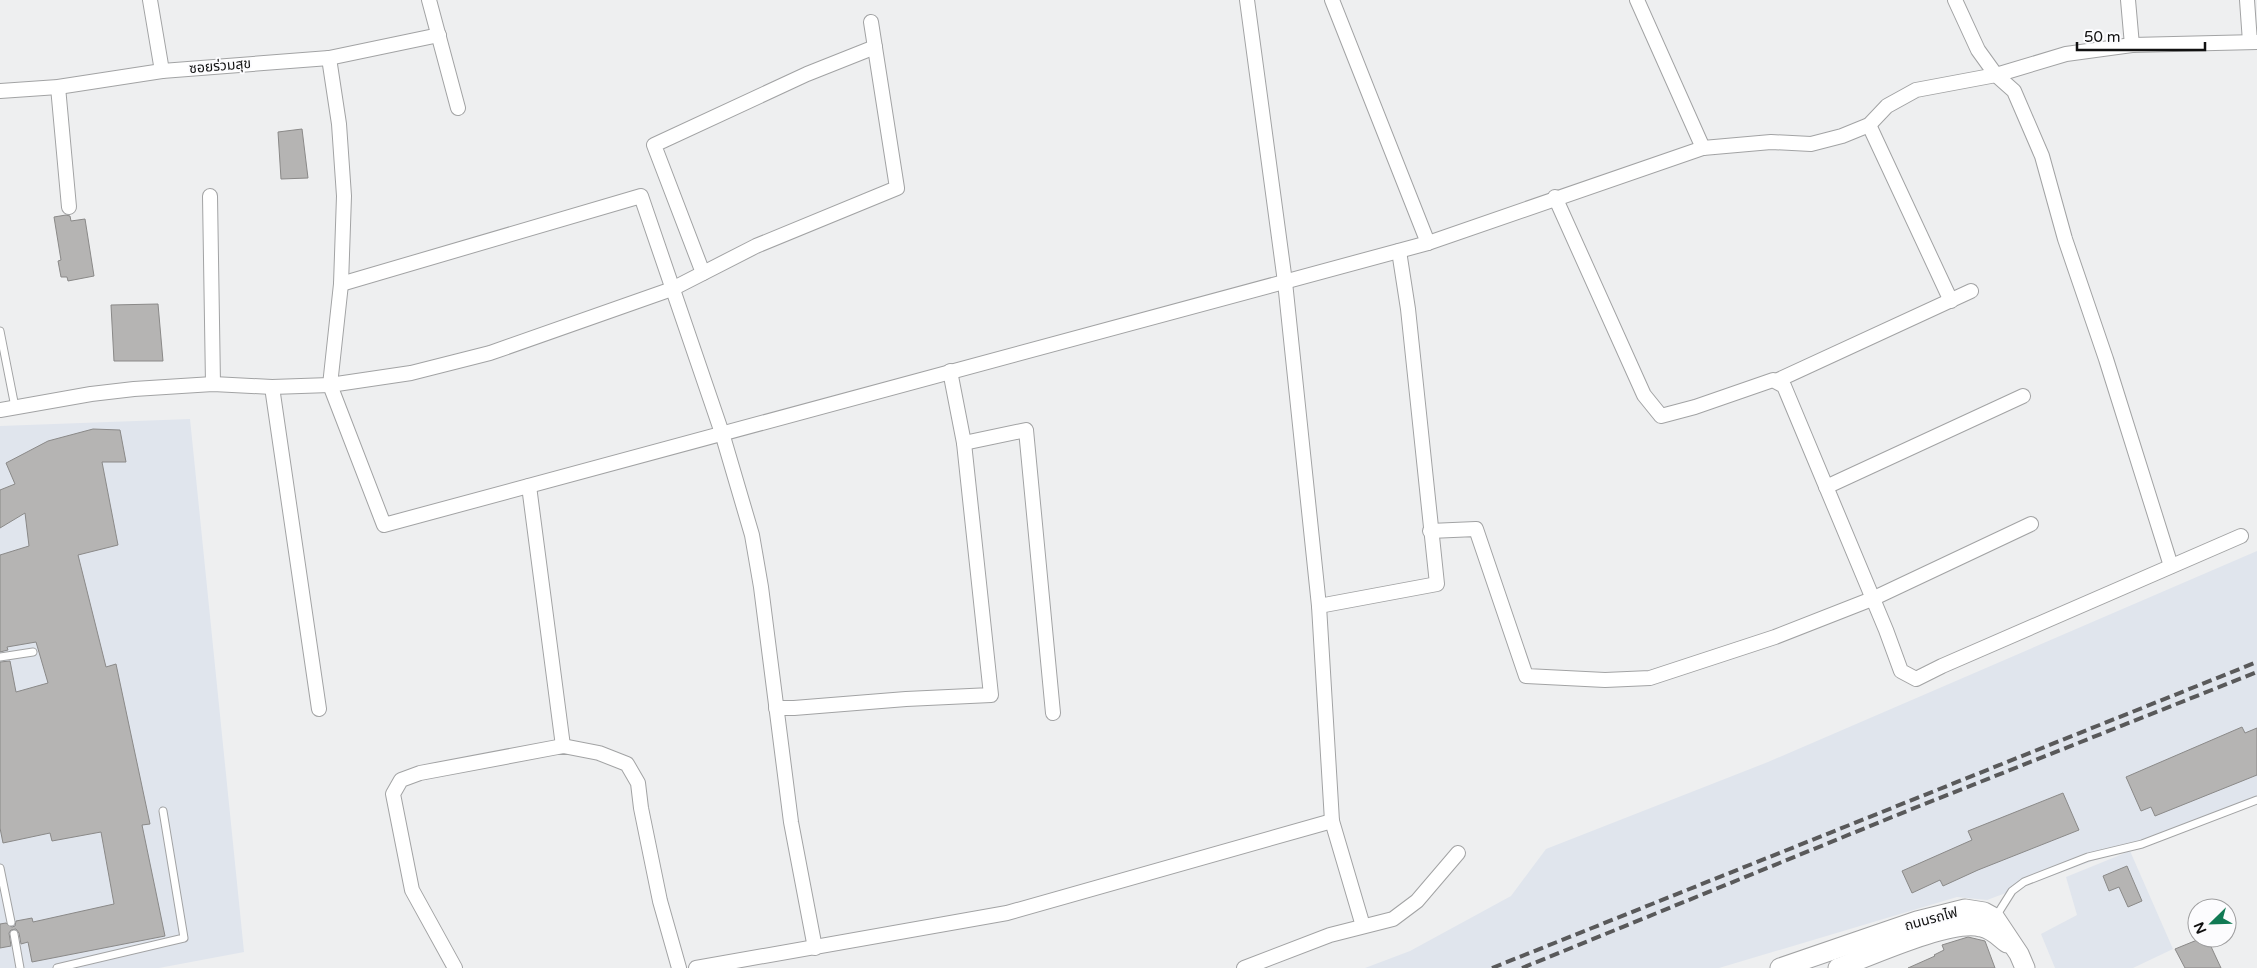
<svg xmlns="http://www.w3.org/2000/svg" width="2257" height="968" font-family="'Varela Round','Noto Sans Thai',sans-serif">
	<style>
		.built { fill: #e0e5ed }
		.building { fill: #b5b4b3; stroke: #8a8988 }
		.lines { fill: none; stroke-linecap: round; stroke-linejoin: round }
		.lane-casing { stroke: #a2a3a4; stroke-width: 9 }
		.street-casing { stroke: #a2a3a4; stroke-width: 16 }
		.secondary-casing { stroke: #a2a3a4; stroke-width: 21 }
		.lane { stroke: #fff; stroke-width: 7 }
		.street { stroke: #fff; stroke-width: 14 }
		.secondary { stroke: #fff; stroke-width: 19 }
		.rail { stroke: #59595a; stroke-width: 4; stroke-dasharray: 10 5; stroke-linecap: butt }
		.labels { text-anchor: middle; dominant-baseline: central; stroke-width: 4; stroke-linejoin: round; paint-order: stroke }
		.street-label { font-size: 14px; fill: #111; stroke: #fcfcfe }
	</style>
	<rect width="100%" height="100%" fill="#eeeff0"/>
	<!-- built -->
	<g class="built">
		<path d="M190,419L244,952L159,968H0V426Z"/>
		<path d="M2257,551V800L1987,900L1957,897L1719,968H1365L1410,951L1511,896L1546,849L1768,762Z"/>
		<path d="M2130,851L2173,949L2133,968H2055L2041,934L2077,915L2066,877Z"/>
	</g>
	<!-- building -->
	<g class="building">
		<path d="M302,129L308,178L281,179L278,132Z"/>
		<path d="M66,215L70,216L71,221L85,219L94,276L68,281L67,277H61L58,261L61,260L54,217Z"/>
		<path d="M158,304L163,361H114L111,305Z"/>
		<path d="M93,429L120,430L126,462H102L118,545L78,555L106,667L116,664L150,824L142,825L165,936L32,962L28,942L21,944L19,933L16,929L11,930L9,933L11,946L0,948V924L6,923L12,927L15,926L16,921L32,918L33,922L114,904L101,832L52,841L50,833L3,843L0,828V662L10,661L16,692L48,683L36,642L7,647L8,650L0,652V555L29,546L25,513L0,528V490L15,484L6,463L48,441Z"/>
		<path d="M2242,727L2245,733L2257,728V775L2155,816L2151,807L2141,811L2126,777Z"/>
		<path d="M2063,793L2079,830L1978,870L1943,886L1940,880L1912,893L1902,871L1972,840L1968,831Z"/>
		<path d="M2127,866L2142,901L2128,907L2119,887L2109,891L2103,876Z"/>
		<path d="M1968,937L1985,941L1995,968H1908L1935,956L1934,955L1944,950L1942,945Z"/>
		<path d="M2202,938H2207L2221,968H2185L2175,949Z"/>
	</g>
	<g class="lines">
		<!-- lane casing -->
		<g class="lane-casing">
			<g id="lane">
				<path d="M0,331L15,407"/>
				<path d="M0,657L33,652"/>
				<path d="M0,868L11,922"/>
				<path d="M1995,918L2012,891L2024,882L2088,857L2142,844L2257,800"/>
				<path d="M14,934L20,968"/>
				<path d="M57,968L184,938L163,811"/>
			</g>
		</g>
		<!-- street casing -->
		<g class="street-casing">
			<g id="street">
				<path d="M150,0L162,71"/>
				<path d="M429,0L458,108"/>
				<path d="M1247,0L1285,282L1319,606L1332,821L1363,926"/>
				<path d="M1332,0L1428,243"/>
				<path d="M1637,0L1703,148"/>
				<path d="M1955,0L1978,50L1996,75L2014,91L2042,156L2065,239L2106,359L2171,566"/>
				<path d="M2128,0L2132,45"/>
				<path d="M2247,0L2250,42"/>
				<path d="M329,58L339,124L344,196L341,284L330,385L384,525L1428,243L1703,148L1771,142L1811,144L1842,136L1869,125L1887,106L1916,90L1996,75L2066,54L2132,45L2257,42"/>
				<path d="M58,87L69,207"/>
				<path d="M0,91L58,87L162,71L329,58L439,35"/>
				<path d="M1869,125L1951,301"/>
				<path d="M210,196L213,384"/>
				<path d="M1555,197L1644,395L1661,416L1695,407L1773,380L1784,386L1886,630L1901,671L1916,679L1942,666L2241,536"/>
				<path d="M703,273L654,145L807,74L875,47"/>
				<path d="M341,284L641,196L722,433L752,535L761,587L791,822L815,948"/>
				<path d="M1776,381L1971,291"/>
				<path d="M272,387L319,709"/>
				<path d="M0,410L91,394L134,389L213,384L272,387L330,385L411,373L490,353L672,289L756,246L897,188L871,22"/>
				<path d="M964,443L1026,430L1053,713"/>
				<path d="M529,486L563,746"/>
				<path d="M1826,487L2023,396"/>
				<path d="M1430,531L1476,529L1526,676L1605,680L1650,678L1775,637L1872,599L2031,524"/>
				<path d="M1319,606L1437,584L1408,309L1399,251"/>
				<path d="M776,708H794L906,699L991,695L964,443L950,371"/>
				<path d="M455,968L412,890L393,794L401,780L420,773L563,746L599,753L627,764L638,783L641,808L660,901L679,968"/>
				<path d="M696,968L1007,913L1332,821"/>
				<path d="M1244,968L1330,935L1393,919L1417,901L1458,853"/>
			</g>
		</g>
		<!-- secondary casing -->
		<g class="secondary-casing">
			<g id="secondary">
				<path d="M1780,968L1917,921L1965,909L1984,912L1995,918L2019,954L2025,968"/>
				<path d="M1838,968C1870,956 1951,919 1981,927C1992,929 1999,937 2007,943"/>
			</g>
		</g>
		<!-- lane -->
		<use href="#lane" class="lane"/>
		<!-- street -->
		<use href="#street" class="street"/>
		<!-- secondary -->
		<use href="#secondary" class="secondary"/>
		<!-- rail -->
		<g class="rail">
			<path d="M1492,968L2257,662"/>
			<path d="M1522,968L1907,811L2257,672"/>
		</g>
	</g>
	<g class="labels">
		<!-- street labels -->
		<g class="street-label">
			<text transform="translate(220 66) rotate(-5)">ซอยร่วมสุข</text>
			<text transform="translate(1931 919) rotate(-15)">ถนนรถไฟ</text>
		</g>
	</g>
	<!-- north arrow -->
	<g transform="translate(2212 923) rotate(247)"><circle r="24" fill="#fcfcfe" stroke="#9e9e9f"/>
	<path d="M0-4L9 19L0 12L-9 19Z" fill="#117a54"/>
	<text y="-8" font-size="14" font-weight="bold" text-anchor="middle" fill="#111111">N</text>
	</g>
	<!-- scale -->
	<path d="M2077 42v8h128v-8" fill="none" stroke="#111111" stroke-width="2.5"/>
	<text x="2084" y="42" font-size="15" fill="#111111" stroke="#fcfcfe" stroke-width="4" paint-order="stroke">50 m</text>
</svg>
